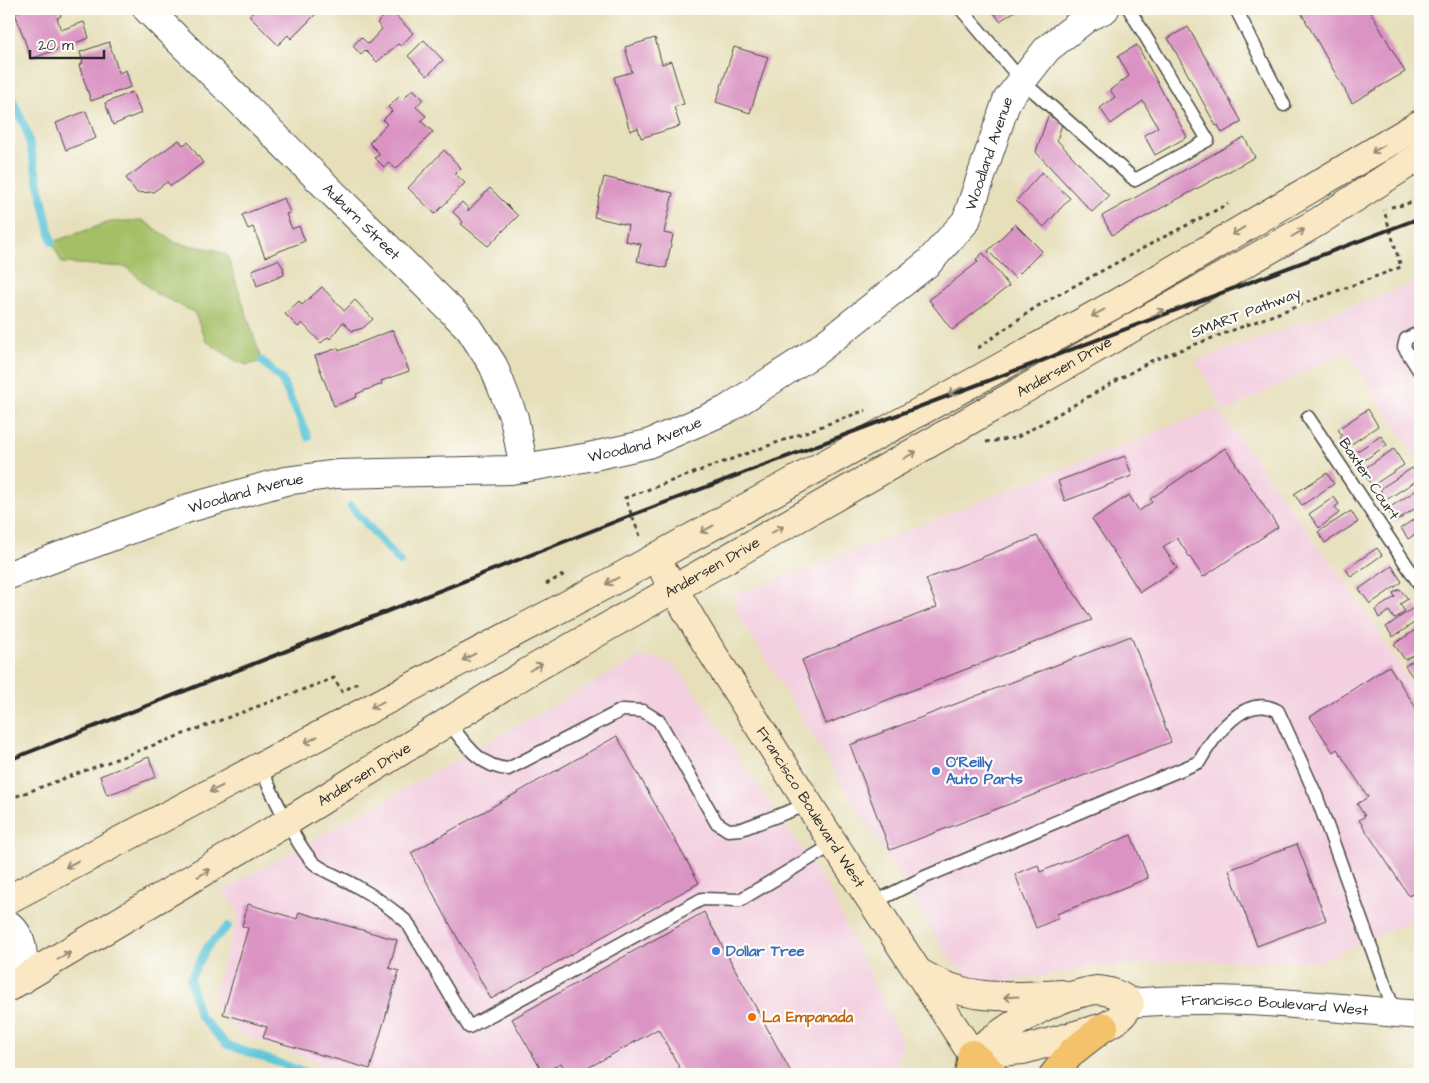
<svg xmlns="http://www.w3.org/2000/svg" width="1429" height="1083" font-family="'Architects Daughter',sans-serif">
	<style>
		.built { fill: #f3cfe0 }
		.green { fill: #a4bf66; stroke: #687548 }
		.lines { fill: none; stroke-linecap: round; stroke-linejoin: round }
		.stream { stroke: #5cc5d8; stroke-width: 8 }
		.building { fill: #da93c3 }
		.service-casing { stroke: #474640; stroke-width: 15 }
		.tertiary-casing { stroke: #474640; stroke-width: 30 }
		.secondary-casing { stroke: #474640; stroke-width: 30 }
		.motorway-casing { stroke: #474640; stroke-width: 30 }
		.path { stroke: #474640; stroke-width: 3; stroke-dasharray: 4 4; stroke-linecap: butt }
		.service { stroke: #fff; stroke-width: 12 }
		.tertiary { stroke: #fff; stroke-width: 28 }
		.secondary { stroke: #fae7c3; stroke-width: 28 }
		.motorway { stroke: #f3c26a; stroke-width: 28 }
		.rail { stroke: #2b2b2b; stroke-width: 4 }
		.oneway { stroke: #928977 }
		.shop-dot { fill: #3f7fe0; stroke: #fdfcf7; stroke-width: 2 }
		.food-dot { fill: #e8710a; stroke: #fdfcf7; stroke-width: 2 }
		.labels { text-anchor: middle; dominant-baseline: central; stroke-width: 4.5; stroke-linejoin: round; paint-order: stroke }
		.street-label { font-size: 15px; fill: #2b2b2b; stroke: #fdfcf7 }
		.shop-label { font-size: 15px; font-weight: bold; fill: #366cbe; stroke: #fdfcf7; text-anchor: start }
		.food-label { font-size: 15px; font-weight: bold; fill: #c56008; stroke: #fdfcf7; text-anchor: start }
	</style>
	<rect width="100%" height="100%" fill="#fdfcf7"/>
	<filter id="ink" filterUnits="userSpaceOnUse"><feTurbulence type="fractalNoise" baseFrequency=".02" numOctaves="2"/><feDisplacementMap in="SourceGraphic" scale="10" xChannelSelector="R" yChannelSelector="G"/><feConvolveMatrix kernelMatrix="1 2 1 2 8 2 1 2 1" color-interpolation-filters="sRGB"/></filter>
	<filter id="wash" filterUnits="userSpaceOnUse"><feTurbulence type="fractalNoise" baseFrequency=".0096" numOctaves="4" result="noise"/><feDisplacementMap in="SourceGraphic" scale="20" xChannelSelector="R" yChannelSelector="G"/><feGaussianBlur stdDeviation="1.12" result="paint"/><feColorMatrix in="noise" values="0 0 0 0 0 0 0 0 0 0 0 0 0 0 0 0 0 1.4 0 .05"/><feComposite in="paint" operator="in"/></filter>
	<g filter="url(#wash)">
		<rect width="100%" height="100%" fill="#e6dfba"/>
		<!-- built -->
		<g class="built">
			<path d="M1420,281V463L1346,351L1225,412L1196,361Z"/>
			<path d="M1217,408L1359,602L1420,698V916L1319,962L1192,961L1101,966L994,984L973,978L952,962L734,608L737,593L811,568Z"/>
			<path d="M640,657L657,658L673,665L681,672L827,887L903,1042L893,1074H349L242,1034L215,1007V989L239,913L222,891Z"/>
		</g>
		<!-- green -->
		<path class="green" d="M142,220L176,243L215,250L227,255L262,361L247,365L236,361L206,341L194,312L155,293L127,267L62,263L52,242L110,222Z"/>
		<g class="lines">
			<!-- stream -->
			<g class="stream">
				<path d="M9,91L27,132L52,242"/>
				<path d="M262,361L282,380L308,437"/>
				<path d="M351,506L400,562"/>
				<path d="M228,926L208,946L190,979L199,1015L227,1045L311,1074"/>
			</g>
		</g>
		<g id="blocks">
			<!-- building -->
			<g class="building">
				<path d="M26,9H59L61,16L57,18L61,30L84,22L89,38L31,59L15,13Z"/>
				<path d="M256,9H321L291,39L288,35L278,45L249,16Z"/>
				<path d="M991,9H1018L1000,21Z"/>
				<path d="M1299,9H1369L1405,72L1352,103Z"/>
				<path d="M390,10L413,33L401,46L398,44L377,62L365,50L361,55L353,46L361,37L368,44L382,29L377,23Z"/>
				<path d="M1188,27L1242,122L1222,133L1218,125L1216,126L1168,38Z"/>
				<path d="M655,38L662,64L671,61L684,104L674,107L680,126L641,138L638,128L630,131L614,77L632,72L625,47Z"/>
				<path d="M424,40L443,60L427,76L408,56Z"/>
				<path d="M109,42L119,73L126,70L131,87L91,101L79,65L83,63L80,52Z"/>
				<path d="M1137,45L1187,137L1155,155L1144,135L1158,127L1143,101L1111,124L1100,108L1115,97L1110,90L1129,76L1118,56Z"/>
				<path d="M734,47L768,57L750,113L716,102Z"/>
				<path d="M413,89L423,99L416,107L426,116L421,121L433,132L396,169L388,162L384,167L375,158L380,154L369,143L387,124L383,120L392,111L388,107L400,96L403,99Z"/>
				<path d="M132,92L141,113L113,125L105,103Z"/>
				<path d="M86,111L96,138L66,150L56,123Z"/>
				<path d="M1048,116L1063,121L1057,140L1109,196L1092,212L1036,152Z"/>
				<path d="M1244,137L1255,157L1112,235L1102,216Z"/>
				<path d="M179,140L183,145L188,142L203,163L171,186L167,182L153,192L137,193L126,178Z"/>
				<path d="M444,150L461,168L455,174L465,183L435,214L408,188Z"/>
				<path d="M1042,172L1070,198L1044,227L1016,201Z"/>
				<path d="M604,177L673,193L664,233L673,235L666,268L637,261L641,244L625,241L628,225L594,217Z"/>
				<path d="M490,188L518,216L488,246L461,224L463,222L453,212L462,202L468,208V211Z"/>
				<path d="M284,198L290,213L286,214L292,229L299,226L305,241L265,257L253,227L248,229L242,215Z"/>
				<path d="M1015,224L1042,251L1015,278L988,251Z"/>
				<path d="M983,253L1009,286L952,330L929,300L978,262L976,259Z"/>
				<path d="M278,260L283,267L284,275L257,286L252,270Z"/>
				<path d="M322,287L344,311L355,300L373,319L363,328L352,331L343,322L330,339L328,337L321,343L302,323L298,327L285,314L299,301L302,305Z"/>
				<path d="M393,330L409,371L381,381L382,384L356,394L357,397L334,406L315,356L338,348L339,351Z"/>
				<path d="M1368,409L1378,426L1347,447L1340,438L1342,436L1338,429Z"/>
				<path d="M1381,436L1387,445L1357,465L1351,455Z"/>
				<path d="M1225,448L1278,527L1203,577L1177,538L1163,547L1177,568L1140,592L1092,519L1129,495L1139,511L1152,502L1150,499Z"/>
				<path d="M1394,449L1404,465L1372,486L1362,470Z"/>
				<path d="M1125,456L1132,476L1065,501L1058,481Z"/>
				<path d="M1412,468L1419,479L1386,500L1380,489Z"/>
				<path d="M1327,473L1334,484L1302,505L1294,494Z"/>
				<path d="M1420,488V505L1395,522L1387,509Z"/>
				<path d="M1334,497L1339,504L1335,507L1339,513L1319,528L1309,514Z"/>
				<path d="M1351,511L1358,522L1325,543L1318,532Z"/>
				<path d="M1420,515V531L1408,539L1401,528Z"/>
				<path d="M1037,536L1092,620L826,724L802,660L937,607L926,579Z"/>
				<path d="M1377,548L1382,555L1351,577L1346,569Z"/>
				<path d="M1392,566L1402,582L1370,604L1359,589Z"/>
				<path d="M1400,589L1408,599L1400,604L1405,612L1394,619L1389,611L1379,618L1375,610L1395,597L1393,593Z"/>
				<path d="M1416,606L1420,612V619L1393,637L1386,627Z"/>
				<path d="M1420,627V651L1405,660L1394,644Z"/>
				<path d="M1131,636L1171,742L890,850L850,745Z"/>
				<path d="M1420,656V671L1412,676L1405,666Z"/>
				<path d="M1389,666L1420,714V889L1409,896L1359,820L1365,816L1357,804L1368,797L1337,749L1333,752L1310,717Z"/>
				<path d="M617,736L699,883L491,999L411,853Z"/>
				<path d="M149,757L156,777L107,795L100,776Z"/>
				<path d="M1131,835L1148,878L1057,914L1059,918L1036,928L1015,874L1038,865L1040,872Z"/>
				<path d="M1297,844L1326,920L1257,946L1229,870Z"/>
				<path d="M248,904L297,919L299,912L397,940L389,968L399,971L370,1069L263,1038L267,1027L223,1014L248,928L242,926Z"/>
				<path d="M704,912L792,1074H683L658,1029L577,1074H567L561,1063L543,1073L512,1019Z"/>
			</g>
		</g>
	</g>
	<g filter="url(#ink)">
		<use href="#blocks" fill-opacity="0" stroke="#474640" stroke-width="1"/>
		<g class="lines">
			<!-- service casing -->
			<g class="service-casing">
				<g id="service">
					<path d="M961,9L1022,81L1135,180L1208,140L1129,9"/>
					<path d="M1236,9L1284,105"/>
					<path d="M1420,332L1406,339L1404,347L1420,372"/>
					<path d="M1308,417L1420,585"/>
					<path d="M448,722C465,743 479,767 508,769L622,710L643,711L659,721L716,822L728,830L742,829L809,804"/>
					<path d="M260,767C271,790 297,848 315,864C328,874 343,878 356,886C374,896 391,908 407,922L469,1027L702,899L740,900L834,844"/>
					<path d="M873,903L925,877L1199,762C1213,737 1245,692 1278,711L1316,795L1395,1013"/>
				</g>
			</g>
			<!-- tertiary casing -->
			<g class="tertiary-casing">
				<g id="tertiary">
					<path id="s1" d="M147,9L469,328L493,365L514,418L524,468"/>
					<path id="s2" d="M9,575L189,508L285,481L337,474L511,470L589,457L648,444L726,410L815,352L928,263L966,221L1007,100L1047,49L1088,17L1105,9"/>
					<path d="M9,925C25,938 24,961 22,980"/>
					<path id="s3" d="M1130,1003C1228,994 1323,1007 1420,1015"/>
				</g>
			</g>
			<!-- secondary casing -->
			<g class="secondary-casing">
				<g id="secondary">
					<path id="s4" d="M665,574L699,632L834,844L972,1054"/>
					<path d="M9,899L620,577L1117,303L1420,124"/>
					<path d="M920,973C967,1002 1008,997 1061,994"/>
					<path id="s5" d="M9,987L287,822L528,672L1316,223L1420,156"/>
					<path d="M1096,990C1110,991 1120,994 1130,1003C1124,1016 1116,1021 1104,1027L1023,1050L972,1054C1010,1026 1049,997 1096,990Z"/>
				</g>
			</g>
			<!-- motorway casing -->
			<g class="motorway-casing">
				<g id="motorway">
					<path d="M969,1074L972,1054L993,1074"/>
					<path d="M1054,1074L1072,1052L1104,1027"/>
				</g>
			</g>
			<!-- path -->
			<g class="path">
				<path d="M1391,207L1403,205L1420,199"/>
				<path d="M978,348L1036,307L1158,240L1228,204"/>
				<path d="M986,442L1016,438L1151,361L1401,267L1384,210"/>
				<path d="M640,536L625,498L866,410"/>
				<path d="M546,584L565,574"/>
				<path d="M347,689L359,682"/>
				<path d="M9,799L334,678L344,695"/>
			</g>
			<!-- service -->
			<use href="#service" class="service"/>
			<!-- tertiary -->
			<use href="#tertiary" class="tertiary"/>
			<!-- secondary -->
			<use href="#secondary" class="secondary"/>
			<!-- motorway -->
			<use href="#motorway" class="motorway"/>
			<!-- rail -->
			<path class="rail" d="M9,760L632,515L1420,218"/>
		</g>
		<!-- one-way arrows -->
		<defs><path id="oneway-shaft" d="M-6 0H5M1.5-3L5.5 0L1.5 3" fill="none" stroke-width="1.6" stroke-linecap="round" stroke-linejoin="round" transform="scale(1.25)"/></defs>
		<g class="oneway">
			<use href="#oneway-shaft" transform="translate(1378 149) rotate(149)"/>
			<use href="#oneway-shaft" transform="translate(1238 231) rotate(149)"/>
			<use href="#oneway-shaft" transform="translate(1298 233) rotate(-30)"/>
			<use href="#oneway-shaft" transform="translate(1098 313) rotate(152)"/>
			<use href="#oneway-shaft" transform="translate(1158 313) rotate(-30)"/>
			<use href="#oneway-shaft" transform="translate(955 391) rotate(152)"/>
			<use href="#oneway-shaft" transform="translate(910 455) rotate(-30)"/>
			<use href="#oneway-shaft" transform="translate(707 529) rotate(151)"/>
			<use href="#oneway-shaft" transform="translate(777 530) rotate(-29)"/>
			<use href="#oneway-shaft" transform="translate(612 581) rotate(152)"/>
			<use href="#oneway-shaft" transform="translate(469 657) rotate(152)"/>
			<use href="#oneway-shaft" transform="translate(536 667) rotate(-30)"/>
			<use href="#oneway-shaft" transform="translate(377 705) rotate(152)"/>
			<use href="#oneway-shaft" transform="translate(311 740) rotate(152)"/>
			<use href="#oneway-shaft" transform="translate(216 789) rotate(153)"/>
			<use href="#oneway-shaft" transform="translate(72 864) rotate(152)"/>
			<use href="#oneway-shaft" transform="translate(204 873) rotate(-31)"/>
			<use href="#oneway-shaft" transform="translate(64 956) rotate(-30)"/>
			<use href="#oneway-shaft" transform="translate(1011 997) rotate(177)"/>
		</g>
	</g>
	<!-- markers -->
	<g class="shop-dot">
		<circle cx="936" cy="771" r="5"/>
		<circle cx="716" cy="951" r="5"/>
	</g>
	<circle class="food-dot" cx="752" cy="1017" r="5"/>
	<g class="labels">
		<!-- street labels -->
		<g class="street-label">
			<text stroke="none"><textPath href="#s2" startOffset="1121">Woodland Avenue</textPath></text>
			<text stroke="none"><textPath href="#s1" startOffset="302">Auburn Street</textPath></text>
			<text transform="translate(1246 313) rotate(-21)">SMART Pathway</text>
			<text stroke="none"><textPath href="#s5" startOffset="1224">Andersen Drive</textPath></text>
			<text stroke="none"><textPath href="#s2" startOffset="656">Woodland Avenue</textPath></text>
			<text transform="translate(1369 479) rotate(56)">Baxter Court</text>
			<text stroke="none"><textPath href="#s2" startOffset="251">Woodland Avenue</textPath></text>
			<text stroke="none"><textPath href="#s5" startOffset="819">Andersen Drive</textPath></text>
			<text stroke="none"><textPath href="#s5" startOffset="414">Andersen Drive</textPath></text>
			<text stroke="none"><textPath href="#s4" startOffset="275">Francisco Boulevard West</textPath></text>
			<text stroke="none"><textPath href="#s3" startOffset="145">Francisco Boulevard West</textPath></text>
		</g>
		<!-- shop labels -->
		<g class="shop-label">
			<text x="946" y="762">O'Reilly<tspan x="946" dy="17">Auto Parts</tspan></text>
			<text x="726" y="951">Dollar Tree</text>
		</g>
		<!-- food labels -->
		<g class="food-label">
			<text x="762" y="1017">La Empanada</text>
		</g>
	</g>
	<!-- margin -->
	<rect width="1429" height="1083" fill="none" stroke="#fdfcf7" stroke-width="30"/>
	<!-- scale -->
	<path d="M30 50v8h74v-8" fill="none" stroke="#2b2b2b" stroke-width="2.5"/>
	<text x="38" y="50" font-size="15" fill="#2b2b2b" stroke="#fdfcf7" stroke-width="4" paint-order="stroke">20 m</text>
</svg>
